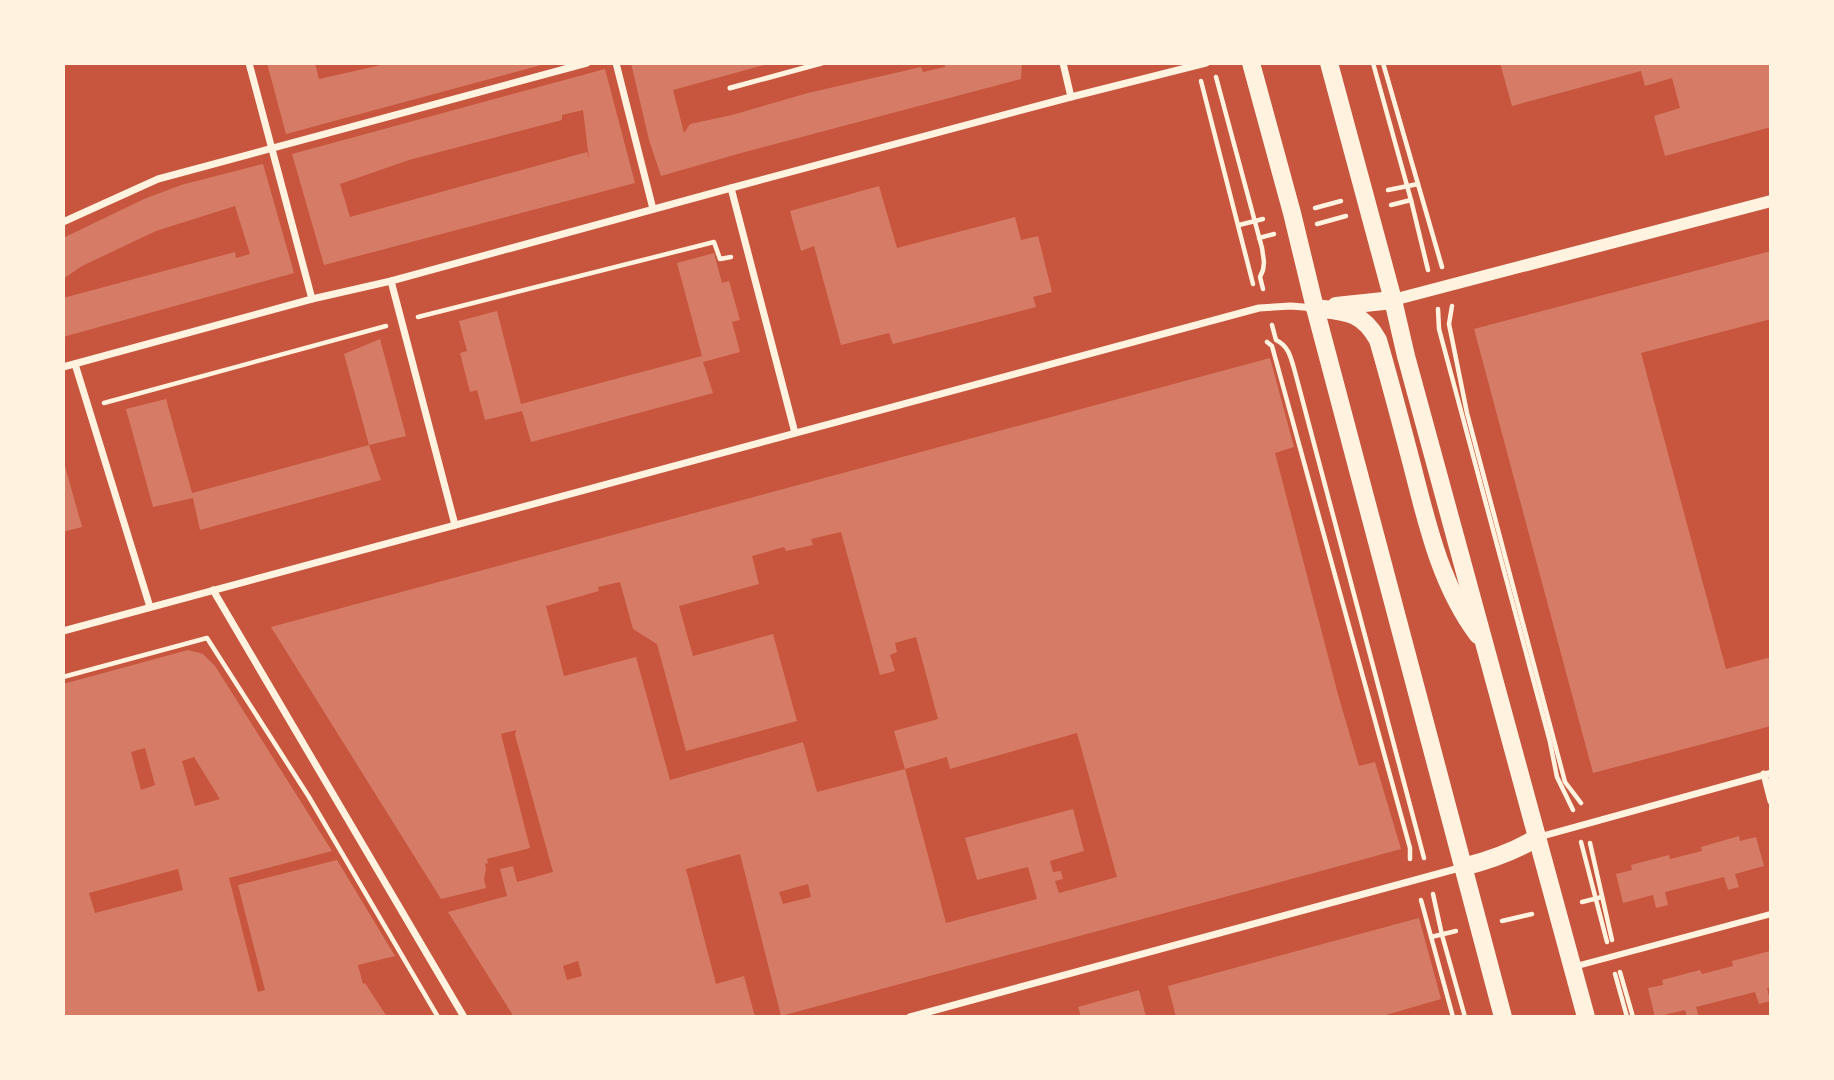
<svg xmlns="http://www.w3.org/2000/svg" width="1834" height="1080" font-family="Inter,sans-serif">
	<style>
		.building { fill: #d67c66; fill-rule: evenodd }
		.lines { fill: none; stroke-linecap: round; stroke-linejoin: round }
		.path { stroke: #fff3e0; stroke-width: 4.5 }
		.service { stroke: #fff3e0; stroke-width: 5 }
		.pedestrian { stroke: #fff3e0; stroke-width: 6 }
		.minor { stroke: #fff3e0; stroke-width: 7 }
		.tertiary { stroke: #fff3e0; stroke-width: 12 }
		.primary { stroke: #fff3e0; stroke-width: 18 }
	</style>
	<rect width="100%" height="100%" fill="#c8553d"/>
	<!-- building -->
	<g class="building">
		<path d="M267,63H315L319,79L390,63L545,64L286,134Z"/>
		<path d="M631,63H771L673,90L684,133L690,124L732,115L808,93L921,67L923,72L945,67L944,63H1022L1021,79L741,153L661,176L649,140Z"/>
		<path d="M1500,63H1771V127L1665,156L1654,116L1680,108L1672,78L1645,86L1641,71L1512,106Z"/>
		<path d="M605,69L635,183L324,265L292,154ZM583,110L589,159L587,152L350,217L340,184L409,160L562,120V115Z"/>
		<path d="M263,164L294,273L63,337V298L235,252L236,258L250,254L235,206L156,231L82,266L63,279V238L144,199L181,185Z"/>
		<path d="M879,186L897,248L1015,217L1021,240L1038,236L1052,292L1033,297L1036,307L893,344L889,333L841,345L814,246L801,251L790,211Z"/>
		<path d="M1771,251V319L1641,353L1726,669L1771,657V726L1593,773L1474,329Z"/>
		<path d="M714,253L722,283L729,281L740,320L732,322L740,352L703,362L713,393L531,442L522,411L485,420L477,390L470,392L460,353L467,351L459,321L497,311L521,404L702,356L677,263Z"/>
		<path d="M380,339L406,436L369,445L344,354Z"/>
		<path d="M1270,358L1294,447L1275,453L1339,698L1359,766L1375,762L1401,849L1321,871L781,1016L740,854L686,869L716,984L744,976L755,1017H514L448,912L507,896L500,869L513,866L517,882L553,872L515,735L516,730L501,734L530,848L487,859L488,863L485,864L486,869L484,879L486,888L441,899L271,627ZM841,532L880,675L895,671L890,655L897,652L895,643L916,637L938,719L894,731L905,769L817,792L803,742L670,780L636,657L564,676L546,606L599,591L598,587L620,582L633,629L657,644L686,751L797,721L773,634L693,656L679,606L759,584L752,556L784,547L786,551L813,545L811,539ZM1077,733L1117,877L1059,893L1055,881L1063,879L1061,871L1053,872L1050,861L1084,851L1073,809L965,838L977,880L1028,867L1037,899L946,923L905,769L947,757L950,769ZM808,884L811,897L783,904L779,892ZM578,961L582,976L567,980L563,966Z"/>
		<path d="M166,399L192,493L369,445L381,480L200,530L193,498L153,507L126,409Z"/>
		<path d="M63,459L82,527L63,532Z"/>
		<path d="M188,650L203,654L215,666L332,851L229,878L258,992L265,990L238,885L337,860L395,956L358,965L363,984L365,983L387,1017H63V684ZM145,748L155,785L141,790L131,752ZM194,757L220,799L195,806L182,761ZM178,869L183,890L95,913L89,893Z"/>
		<path d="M1739,836L1740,841L1756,837L1764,866L1735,874L1739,887L1728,890L1724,877L1665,892L1668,905L1656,908L1653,895L1623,903L1616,874L1632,870L1631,865L1669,855L1670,859L1702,851L1701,847Z"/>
		<path d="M1419,918L1441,999L1379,1017H1176L1168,986Z"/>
		<path d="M1770,951L1771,987L1767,988L1770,1001L1759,1004L1755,992L1696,1007L1699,1017H1687L1685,1010L1655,1017L1648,988L1663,985L1662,980L1700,970L1702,974L1733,966L1732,961Z"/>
		<path d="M1139,990L1146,1017H1081L1078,1007Z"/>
	</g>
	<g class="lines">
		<!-- path -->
		<g class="path">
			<path d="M1373,63L1411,200L1428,270"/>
			<path d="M1383,63L1442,267"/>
			<path d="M1216,77L1262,248L1264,262L1263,270L1260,277L1263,289"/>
			<path d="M1201,81L1253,284"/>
			<path d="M1388,190L1418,184"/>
			<path d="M1391,205L1411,200"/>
			<path d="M1315,208L1341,201"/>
			<path d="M1317,224L1346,216"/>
			<path d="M1239,225L1263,219"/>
			<path d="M1259,238L1274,234"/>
			<path d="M1452,306L1449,324L1467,413L1565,782L1581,803"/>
			<path d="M1438,309L1439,329L1550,742L1557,777L1573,810"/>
			<path d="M418,317L714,242L720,259L731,257"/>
			<path d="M1272,325L1276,340C1289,346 1291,358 1295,372L1424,858"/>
			<path d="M1267,342L1272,346L1410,848V859"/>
			<path d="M104,403L386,326"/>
			<path d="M63,677L207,638L309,797L438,1017"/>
			<path d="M1581,842L1607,942"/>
			<path d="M1590,843L1612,940"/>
			<path d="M1433,894L1442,935L1465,1017"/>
			<path d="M1421,900L1453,1017"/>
			<path d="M1582,902L1602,897"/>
			<path d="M1502,921L1532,914"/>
			<path d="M1431,937L1456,931"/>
			<path d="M1620,972L1633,1017"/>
			<path d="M1615,974L1627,1017"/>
		</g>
		<!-- service -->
		<path class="service" d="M730,88L822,63"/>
		<!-- pedestrian -->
		<path class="pedestrian" d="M1573,967L1771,914"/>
		<!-- minor -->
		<g class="minor">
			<path d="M249,63L312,299"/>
			<path d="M616,63L653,209"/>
			<path d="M1063,63L1071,97"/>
			<path d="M731,188L795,433"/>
			<path d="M63,222L158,179L587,63"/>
			<path d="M391,281L455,525"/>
			<path d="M75,364L150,607"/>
			<path d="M63,367L312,299L391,281L731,188L1071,97L1206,63"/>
			<path d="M213,590L464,1017"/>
			<path d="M63,631L1259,308L1291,306L1315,308"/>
			<path d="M1764,774L1771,801"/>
			<path d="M1539,837L1771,773"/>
			<path d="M910,1017L1463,867"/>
		</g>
		<!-- tertiary -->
		<path class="tertiary" d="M1393,300L1771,201"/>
		<!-- primary -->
		<g class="primary">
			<path d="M1251,63L1292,213L1315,308L1503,1017"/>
			<path d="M1329,63L1393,300L1406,356L1586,1017"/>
			<path d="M1336,306L1393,300"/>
			<path d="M1315,308C1346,312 1362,311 1378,340C1390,381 1401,423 1412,465C1427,524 1441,586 1478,635"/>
			<path d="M1463,867C1490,860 1514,852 1538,837"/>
		</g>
	</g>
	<!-- border -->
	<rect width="1834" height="1080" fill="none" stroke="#fff3e0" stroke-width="130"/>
</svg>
